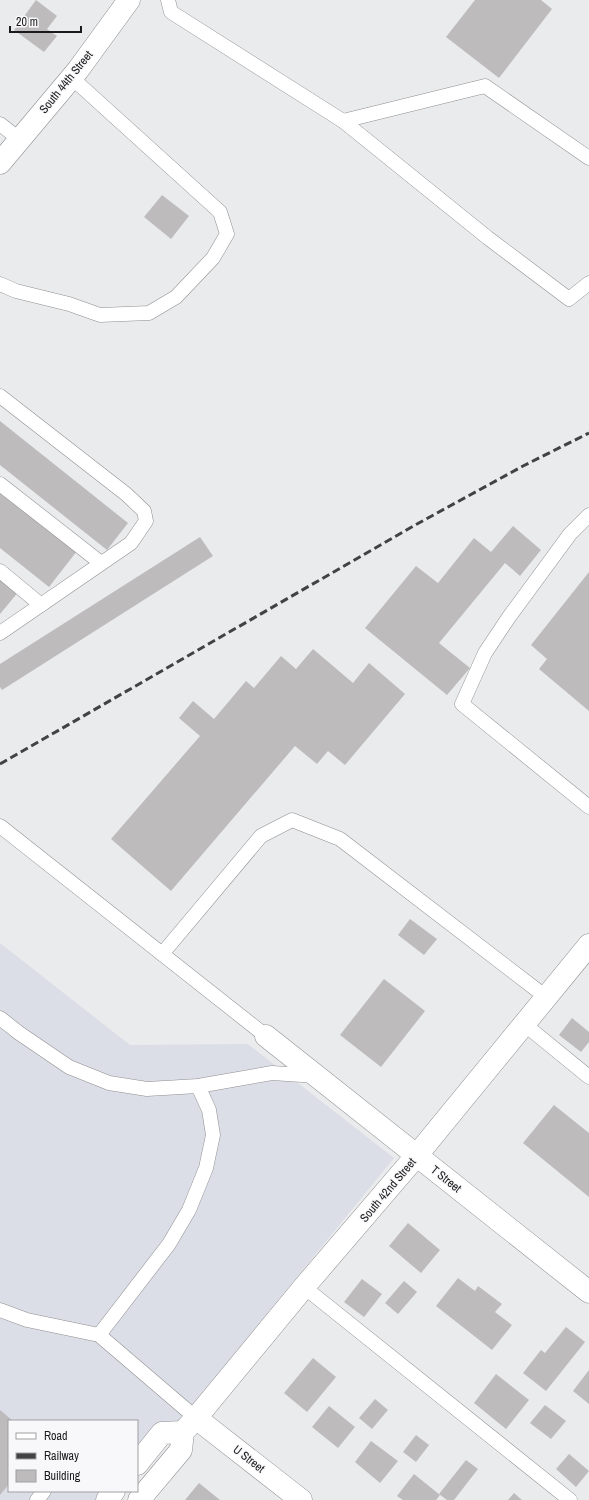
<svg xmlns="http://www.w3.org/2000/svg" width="589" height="1500" font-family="'Archivo Narrow',sans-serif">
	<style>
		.built { fill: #dbdee7 }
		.building { fill: #bebbbd }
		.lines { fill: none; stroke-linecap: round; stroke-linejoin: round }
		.service-casing { stroke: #8f8f91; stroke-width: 15 }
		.minor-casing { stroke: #8f8f91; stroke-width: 23 }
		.tertiary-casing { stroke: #8f8f91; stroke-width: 23 }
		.service { stroke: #fff; stroke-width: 14 }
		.minor { stroke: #fff; stroke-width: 22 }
		.tertiary { stroke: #fff; stroke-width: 22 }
		.rail { stroke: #424244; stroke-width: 3; stroke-dasharray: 8 4; stroke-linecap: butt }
		.labels { text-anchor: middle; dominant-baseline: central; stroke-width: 3; stroke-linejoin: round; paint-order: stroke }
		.street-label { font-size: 12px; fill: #1a1a1b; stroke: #f8f8fa }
	</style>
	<rect width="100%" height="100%" fill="#eaebed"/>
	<!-- built -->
	<path class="built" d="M0,943L130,1045L248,1044L394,1158L137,1473V1421H9V1491H122L115,1500H0Z"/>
	<!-- building -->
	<g class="building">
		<path d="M36,0L57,16L47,29L57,36L44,52L14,30Z"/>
		<path d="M475,0H541L552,9L499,78L446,37Z"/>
		<path d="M162,195L189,216L171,239L144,217Z"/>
		<path d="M0,421L128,523L107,550L0,465Z"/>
		<path d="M0,490L77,551L49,587L0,548Z"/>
		<path d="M513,526L541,550L520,576L505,563L439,643L470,668L447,695L365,628L416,566L438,583L474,538L491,552Z"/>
		<path d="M200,537L213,556L2,690L0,687V664Z"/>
		<path d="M589,572V711L539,669L547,659L531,645Z"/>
		<path d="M0,574L20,590L0,614Z"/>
		<path d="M313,649L353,683L369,663L405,694L345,765L328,751L317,764L295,746L171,891L111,839L200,736L179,718L193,701L214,719L246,681L254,688L281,656L296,669Z"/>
		<path d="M410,919L437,939L424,955L398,935Z"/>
		<path d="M384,979L425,1011L381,1067L340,1035Z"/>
		<path d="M572,1018L589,1032V1042L581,1052L559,1035Z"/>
		<path d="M554,1105L589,1133V1197L523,1143Z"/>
		<path d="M408,1223L440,1250L421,1273L389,1246Z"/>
		<path d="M458,1278L475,1291L478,1286L502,1304L495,1312L512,1325L492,1350L436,1306Z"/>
		<path d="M362,1279L382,1294L364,1317L344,1302Z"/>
		<path d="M404,1281L417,1292L398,1314L385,1303Z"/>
		<path d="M566,1327L585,1342L546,1391L523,1373L541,1350L545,1353Z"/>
		<path d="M313,1358L336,1377L307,1412L284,1393Z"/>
		<path d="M589,1370V1404L573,1391Z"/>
		<path d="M496,1374L529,1400L506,1429L474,1403Z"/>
		<path d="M375,1399L388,1410L372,1429L359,1418Z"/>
		<path d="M545,1405L566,1421L551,1439L530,1423Z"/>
		<path d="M329,1406L355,1427L338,1448L312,1427Z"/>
		<path d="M0,1410L13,1421H9V1484L0,1495Z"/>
		<path d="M416,1435L429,1445L416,1462L403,1452Z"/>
		<path d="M371,1441L398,1461L380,1483L355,1462Z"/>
		<path d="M569,1454L589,1471L576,1487L556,1469Z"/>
		<path d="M466,1460L478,1469L454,1500H447L439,1494Z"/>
		<path d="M414,1474L440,1495L436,1500H403L397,1496Z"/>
		<path d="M199,1483L220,1500H185Z"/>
		<path d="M514,1493L522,1500H508Z"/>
	</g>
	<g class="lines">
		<!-- service casing -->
		<g class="service-casing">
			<g id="service">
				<path d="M168,0L171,12L343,121L488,238L569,299L589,283"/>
				<path d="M343,121L485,86L589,158"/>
				<path d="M0,124L19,139"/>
				<path d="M0,284L16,291L69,304L100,315L149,313L176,297L213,258L227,234L220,212L72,78"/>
				<path d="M0,396L126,494L144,511L146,521L131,543L0,633"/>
				<path d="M0,484L101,563"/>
				<path d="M589,515L570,534L509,617L485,653L462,704L589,807"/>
				<path d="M0,571L41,605"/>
				<path d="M0,826L266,1036"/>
				<path d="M162,954L261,836L292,820L340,839L546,997"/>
				<path d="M0,1018L19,1033L69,1067L109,1083L147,1089L198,1086L272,1073L317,1076"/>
				<path d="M524,1024L589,1077"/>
				<path d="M304,1287L570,1500"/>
				<path d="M0,1310L27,1320L99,1335L196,1418"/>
				<path d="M99,1335L169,1244L189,1210L206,1168L213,1135L209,1110L198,1086"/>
				<path d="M37,1500L44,1491"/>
			</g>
		</g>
		<!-- minor casing -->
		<g class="minor-casing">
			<g id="minor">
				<path d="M0,163L78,70L129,0"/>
				<path d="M266,1036L589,1292"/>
				<path d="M196,1418L301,1500"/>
			</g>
		</g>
		<!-- tertiary casing -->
		<g class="tertiary-casing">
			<g id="tertiary">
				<path d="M137,1464L162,1433L183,1432"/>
				<path d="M107,1500L114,1491"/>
				<path d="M139,1500L181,1450L183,1432L196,1418L304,1287L417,1155L589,945"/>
			</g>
		</g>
		<!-- service -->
		<use href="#service" class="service"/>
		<!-- minor -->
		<use href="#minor" class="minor"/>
		<!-- tertiary -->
		<use href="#tertiary" class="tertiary"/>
		<!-- rail -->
		<path class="rail" d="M0,764L417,524L523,466L589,433"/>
	</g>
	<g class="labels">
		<!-- street labels -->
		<g class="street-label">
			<text transform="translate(66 82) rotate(-51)">South 44th Street</text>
			<text transform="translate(446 1179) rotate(39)">T Street</text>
			<text transform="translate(388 1190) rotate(-50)">South 42nd Street</text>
			<text transform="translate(249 1459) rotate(38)">U Street</text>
		</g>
	</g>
	<!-- legend -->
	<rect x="8" y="1420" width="130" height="72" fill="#f8f8fa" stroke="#9f9fa1"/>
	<rect x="16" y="1433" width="20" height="6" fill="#ffffff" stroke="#9f9fa1"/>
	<text x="44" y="1440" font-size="12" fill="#1a1a1b">Road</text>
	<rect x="16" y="1453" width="20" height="6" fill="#424244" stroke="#9f9fa1"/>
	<text x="44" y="1460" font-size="12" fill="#1a1a1b">Railway</text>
	<rect x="16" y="1470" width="20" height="12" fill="#bebbbd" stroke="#9f9fa1"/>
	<text x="44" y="1480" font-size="12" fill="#1a1a1b">Building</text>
	<!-- scale -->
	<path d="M10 26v6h71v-6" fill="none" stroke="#1a1a1b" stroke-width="2"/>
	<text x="16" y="26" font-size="12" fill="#1a1a1b" stroke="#f8f8fa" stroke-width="3" paint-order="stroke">20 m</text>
</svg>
